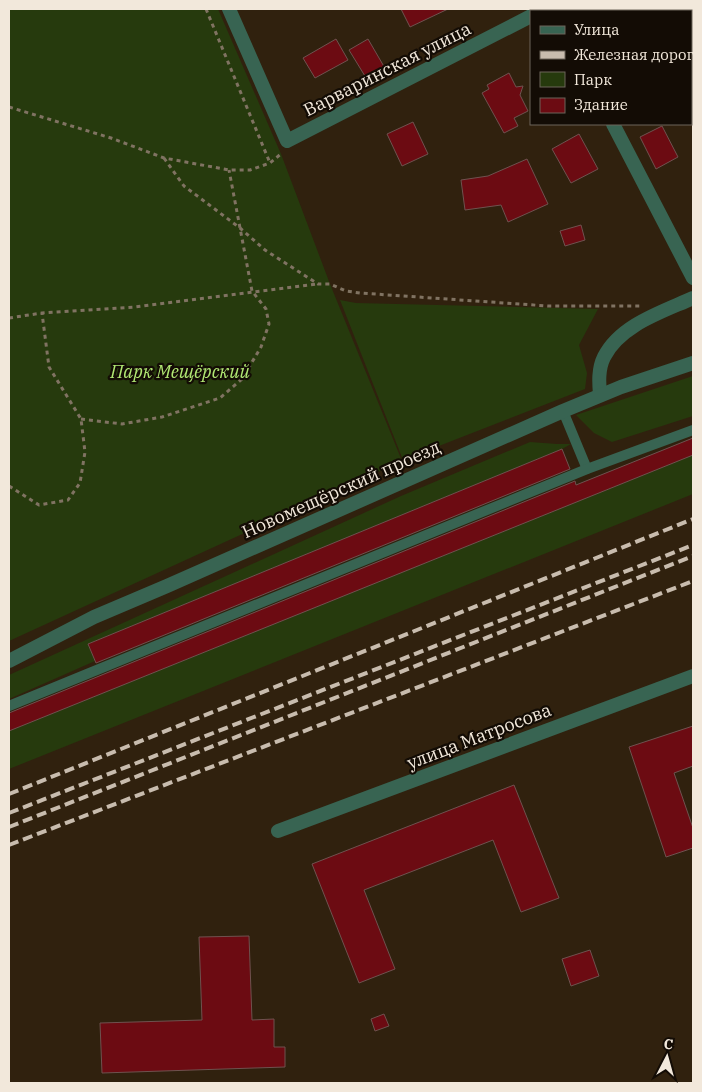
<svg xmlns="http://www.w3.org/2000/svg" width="702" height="1092" font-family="'IBM Plex Serif',serif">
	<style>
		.green { fill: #263a0d }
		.building { fill: #6c0b12; stroke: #6f524f }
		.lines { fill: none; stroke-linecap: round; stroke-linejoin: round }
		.path { stroke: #807362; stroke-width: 3; stroke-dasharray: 4 4; stroke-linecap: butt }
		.service { stroke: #386452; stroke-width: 10 }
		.minor { stroke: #386452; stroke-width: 14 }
		.tertiary { stroke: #386452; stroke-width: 14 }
		.rail { stroke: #c8bcae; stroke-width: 4; stroke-dasharray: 10 5; stroke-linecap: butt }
		.labels { text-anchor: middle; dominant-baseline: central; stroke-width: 4.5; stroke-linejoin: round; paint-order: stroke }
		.street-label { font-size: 18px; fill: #f2e8db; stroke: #130c05 }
		.park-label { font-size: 18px; font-style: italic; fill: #b1e873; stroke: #130c05 }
	</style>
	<rect width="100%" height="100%" fill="#30210e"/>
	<!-- green -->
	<g class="green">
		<path d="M9,9H218L281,154L330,284L402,461L9,641Z"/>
		<path d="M340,300L356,303L598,309L579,345L587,373L585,389L403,460Z"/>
		<path d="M693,376V416L612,442L594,433L576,415Z"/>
		<path d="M530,442L557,444H571L562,449L88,644L95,661L9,699V675L401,496Z"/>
		<path d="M693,455V494L9,769V731Z"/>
	</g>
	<!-- building -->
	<g class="building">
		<path d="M401,9H448L410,27Z"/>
		<path d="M336,39L348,60L315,78L303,58Z"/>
		<path d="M368,39L386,70L368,81L349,50Z"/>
		<path d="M509,73L516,87L523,86L520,95L528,111L514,118L518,126L504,133L482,93L489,89L487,85Z"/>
		<path d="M413,122L428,154L402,166L387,134Z"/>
		<path d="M662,126L678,157L656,169L640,137Z"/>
		<path d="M579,134L598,169L571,183L552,149Z"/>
		<path d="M527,159L548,204L508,222L501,205L465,210L461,180L488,176Z"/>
		<path d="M581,225L585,240L565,246L560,231Z"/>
		<path d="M693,438V455L9,731V713L575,481L576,485Z"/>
		<path d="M562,449L570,469L96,663L88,644Z"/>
		<path d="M693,726V766L674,773L693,828V848L666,857L629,747Z"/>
		<path d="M514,785L559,898L521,912L493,840L364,890L395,969L359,983L312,864Z"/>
		<path d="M249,936L252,1020L274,1019V1047H285V1067L102,1073L100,1023L202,1020L199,937Z"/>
		<path d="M590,950L599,976L571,986L562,959Z"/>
		<path d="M384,1014L389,1026L375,1031L371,1019Z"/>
	</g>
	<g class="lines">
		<!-- path -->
		<g class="path">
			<path d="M206,9L270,163"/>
			<path d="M9,107L111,138L164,158L229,170H250L270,163L282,153"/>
			<path d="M164,158L184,186L240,228L265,250L318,284H330L346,291L360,293L548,306H640"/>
			<path d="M9,318L42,313L135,307L317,284"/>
			<path d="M81,419L122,424L162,417L220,398L242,379L261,347L269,324L266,309L252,291L229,170"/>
			<path d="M9,486L39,505L68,500L80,483L85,452L81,419L49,367L42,313"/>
		</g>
		<!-- service -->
		<g class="service">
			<path d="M563,411L587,469"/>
			<path d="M9,706L587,469L693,430"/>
		</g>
		<!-- minor -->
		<g class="minor">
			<path d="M229,9L287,141L531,16"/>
			<path d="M541,11L546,9"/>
			<path d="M613,124L693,278"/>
			<path d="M600,395C599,383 598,369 604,357C620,325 662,312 693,298"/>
			<path d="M278,831L693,676"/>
		</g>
		<!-- tertiary -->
		<path class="tertiary" d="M9,661L94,617L167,586L563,411L621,387L693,363"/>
		<!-- rail -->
		<g class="rail">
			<path d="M9,794L693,519"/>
			<path d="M9,813L693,545"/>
			<path d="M9,827L693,556"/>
			<path d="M9,845L693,581"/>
		</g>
	</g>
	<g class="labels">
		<!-- street labels -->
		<g class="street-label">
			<text transform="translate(387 69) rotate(-27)">Варваринская улица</text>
			<text transform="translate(341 489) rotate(-24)">Новомещёрский проезд</text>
			<text transform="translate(479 736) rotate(-21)">улица Матросова</text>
		</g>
		<!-- park labels -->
		<g class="park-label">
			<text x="180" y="371">Парк Мещёрский</text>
		</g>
	</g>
	<!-- border -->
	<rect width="702" height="1092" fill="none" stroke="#f2e8db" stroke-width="20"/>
	<!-- legend -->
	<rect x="530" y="10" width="162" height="115" fill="#130c05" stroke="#6c645b"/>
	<rect x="540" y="26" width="25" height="8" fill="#386452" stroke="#6c645b"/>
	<text x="574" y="35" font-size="15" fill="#f2e8db">Улица</text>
	<rect x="540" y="51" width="25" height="8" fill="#c8bcae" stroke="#6c645b"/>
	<text x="574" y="60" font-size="15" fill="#f2e8db">Железная дорога</text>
	<rect x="540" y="72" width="25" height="15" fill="#263a0d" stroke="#6c645b"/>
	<text x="574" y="85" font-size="15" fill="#f2e8db">Парк</text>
	<rect x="540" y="98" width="25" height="15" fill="#6c0b12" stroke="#6c645b"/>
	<text x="574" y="110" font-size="15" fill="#f2e8db">Здание</text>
	<!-- north arrow -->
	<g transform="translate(667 1057) rotate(6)" stroke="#130c05" stroke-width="4" paint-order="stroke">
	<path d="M0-4L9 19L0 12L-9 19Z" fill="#f2e8db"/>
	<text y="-8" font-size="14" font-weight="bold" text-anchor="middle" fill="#f2e8db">С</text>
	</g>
</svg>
